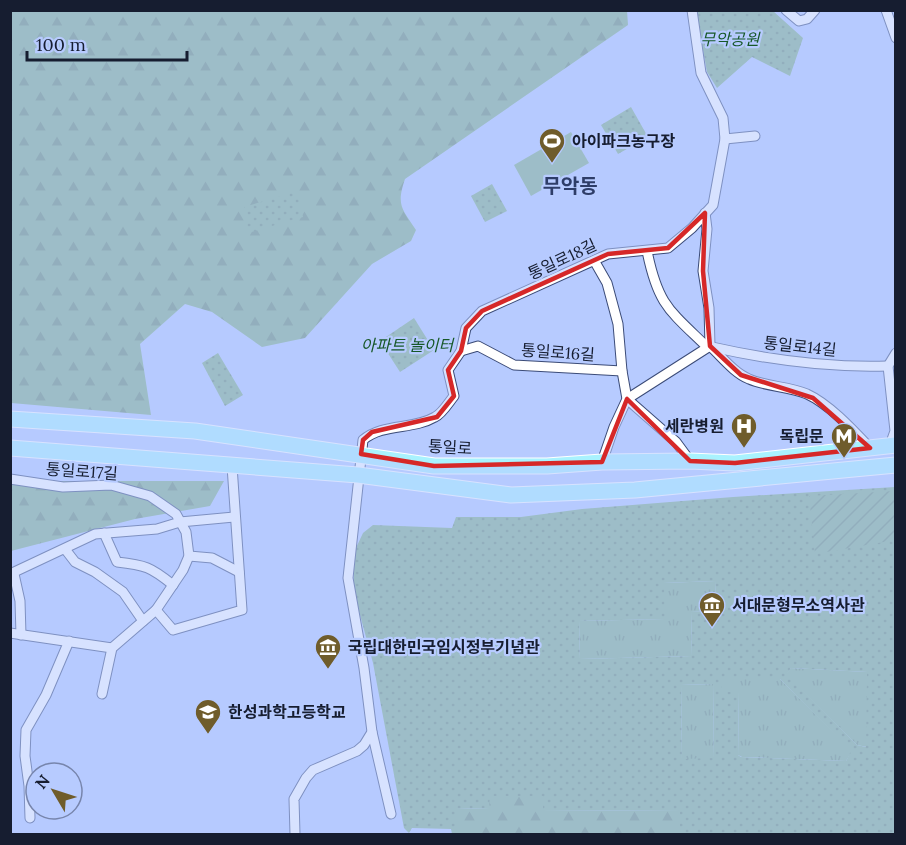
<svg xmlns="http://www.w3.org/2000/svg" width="906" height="845" font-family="Lora,'Noto Sans KR',serif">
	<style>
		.grass { fill: url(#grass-tufts) }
		.forest { fill: url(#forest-firs) }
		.park { fill: url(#park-dots); fill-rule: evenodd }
		.garden { fill: url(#garden-furrows) }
		.pitch { fill: #7fae85 }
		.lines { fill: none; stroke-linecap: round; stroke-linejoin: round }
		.minor-casing { stroke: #3b4b77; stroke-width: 11 }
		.primary-casing { stroke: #fff; stroke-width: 17 }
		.minor { stroke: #fff; stroke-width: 9 }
		.primary { stroke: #a9f2fe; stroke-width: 15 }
		.marked { fill: none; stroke: #d62828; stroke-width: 4.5; stroke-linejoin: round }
		.labels { text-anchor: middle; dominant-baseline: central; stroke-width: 4.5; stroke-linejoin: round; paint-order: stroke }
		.park-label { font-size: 16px; font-style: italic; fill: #175828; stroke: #b7cbff }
		.poi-label { font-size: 16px; font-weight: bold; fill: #161d30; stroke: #b7cbff; text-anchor: start }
		.street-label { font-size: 16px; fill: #161d30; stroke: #b7cbff }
		.quarter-label { font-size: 20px; font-weight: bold; fill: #2e3d68; stroke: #b7cbff }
	</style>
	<defs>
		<pattern id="grass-tufts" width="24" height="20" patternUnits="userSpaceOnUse" patternTransform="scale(1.5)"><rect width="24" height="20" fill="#7fae85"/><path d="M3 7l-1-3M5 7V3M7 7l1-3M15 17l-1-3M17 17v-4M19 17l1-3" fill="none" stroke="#678d6d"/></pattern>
		<pattern id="forest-firs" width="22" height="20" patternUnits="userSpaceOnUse" patternTransform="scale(1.5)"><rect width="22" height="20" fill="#7fae85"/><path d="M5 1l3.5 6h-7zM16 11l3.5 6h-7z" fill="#678d6d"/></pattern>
		<pattern id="park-dots" width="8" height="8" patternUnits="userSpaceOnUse" patternTransform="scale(1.5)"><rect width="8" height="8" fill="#7fae85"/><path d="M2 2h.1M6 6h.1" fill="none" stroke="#678d6d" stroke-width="1.8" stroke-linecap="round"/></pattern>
		<pattern id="garden-furrows" width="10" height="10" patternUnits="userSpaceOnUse" patternTransform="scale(1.5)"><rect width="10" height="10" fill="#7fae85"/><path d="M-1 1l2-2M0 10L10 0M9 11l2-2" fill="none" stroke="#678d6d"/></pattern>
	</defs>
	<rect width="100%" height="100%" fill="#b7cbff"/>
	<!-- grass -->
	<g class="grass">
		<path d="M715,581L716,611L691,612L692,656L580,659L579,621L664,619V583Z"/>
		<path d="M791,668L867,672V747L857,745L786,674Z"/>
		<path d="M722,678L780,679L852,751L846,761L742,757L738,755L739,693L722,692Z"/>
		<path d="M713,684L714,759H682L681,685Z"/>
	</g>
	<!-- forest -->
	<g class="forest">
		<path d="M627,10L628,25L405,179C396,206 402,208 416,230L411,241L372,264L305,338L262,347L212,312L185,304L140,344L151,415L11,403L10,11Z"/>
		<path d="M11,481H224L210,506L135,519L11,551Z"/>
		<path d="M489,796H543L544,811L680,810V834H457V809L489,808Z"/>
	</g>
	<!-- park -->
	<g class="park">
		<path d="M696,11H773L803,38L790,76L752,57L717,88L707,72Z"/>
		<path d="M631,107L648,137L618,154L601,125Z"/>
		<path d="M492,184L507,211L485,222L471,196Z"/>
		<path d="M297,191L303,217L248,233L244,207Z"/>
		<path d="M414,318L434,350L400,372L380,341Z"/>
		<path d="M218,353L243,395L225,406L202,363Z"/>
		<path d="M895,487V834H680V810L543,811V796H490L489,808L457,809V834H452L451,829L412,828L409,833L404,828L373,663L353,589L355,550L363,533L373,525L452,528L456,517H521L582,509L733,497ZM715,581L716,611L691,612L692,656L580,659L579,621L665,619L664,583ZM791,668L867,672L866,747L857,745L787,674ZM722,679H780L851,751L846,761L741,757L738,755L739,692H722ZM713,684L714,758L682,759L681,685Z"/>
	</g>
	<!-- garden -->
	<path class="garden" d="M895,491V540L815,554L809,496Z"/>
	<!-- pitch -->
	<path class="pitch" d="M571,132L589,163L531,196L514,165Z"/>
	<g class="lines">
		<!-- minor casing -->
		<g class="minor-casing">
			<g id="minor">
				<path d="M786,10L799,21L807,19L815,10"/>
				<path d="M886,10L896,38"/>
				<path d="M725,139L755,136"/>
				<path d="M705,213L707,229L703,271L709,308L710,346C722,357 734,373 749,379C767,387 788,386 807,394C829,404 853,430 870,448"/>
				<path d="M647,251C658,305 669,310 707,347"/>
				<path d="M595,262L607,283L618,324L622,371L627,399L614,427L602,462"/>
				<path d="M712,347C770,360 829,368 888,366"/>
				<path d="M461,351L478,346L514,365L622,371"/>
				<path d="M890,445L895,431L888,366L896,353"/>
				<path d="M690,461L676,442L627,399L710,346"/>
				<path d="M10,479L63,487L111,485L150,496L176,514L186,532L189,556L183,570L156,610L112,648L102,694"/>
				<path d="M104,533L117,562C145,565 151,567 173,585"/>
				<path d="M65,549L75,562L95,572L123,592L143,621"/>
				<path d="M189,556L212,558L239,572"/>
				<path d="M10,574L95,534L157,529L180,522L234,517"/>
				<path d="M14,574L20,601L21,635"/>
				<path d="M156,610L173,630L242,610L232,466"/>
				<path d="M10,633L112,648"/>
				<path d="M372,732L391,814"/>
				<path d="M30,818L29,786L25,756L26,730L46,695L69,641"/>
				<path d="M295,834L294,799L306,778L313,770L357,751L364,745L372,732L364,668L348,578L363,440C383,423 413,430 435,417C442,414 449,402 454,396L448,370L461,351L466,328L482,311L608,254L668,248L692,228L713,205L725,139L723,118L701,73L692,10"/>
			</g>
		</g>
		<!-- primary casing -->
		<g class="primary-casing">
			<g id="primary">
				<path d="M10,419L195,431L434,466H547L602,462L690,461L735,463L896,445"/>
				<path d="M10,448L358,475L511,495L635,490L896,465"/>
			</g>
		</g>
		<!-- minor -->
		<use href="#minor" class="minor"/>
		<!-- primary -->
		<use href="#primary" class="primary"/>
	</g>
	<!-- marked area -->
	<path d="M0 0H906V845H0ZM705,213L703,271L710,346L741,375L813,398L870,448L735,463L690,461L627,399L602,462L434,466L361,454L363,440L372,432L437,417L454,396L448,370L461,351L466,328L482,311L608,254L668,248Z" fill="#b7cbff" fill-opacity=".55" fill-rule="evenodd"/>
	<path class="marked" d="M705,213L703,271L710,346L741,375L813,398L870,448L735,463L690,461L627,399L602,462L434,466L361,454L363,440L372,432L437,417L454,396L448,370L461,351L466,328L482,311L608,254L668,248Z"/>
	<!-- icons -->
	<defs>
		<g id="stadium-pin" transform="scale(1.35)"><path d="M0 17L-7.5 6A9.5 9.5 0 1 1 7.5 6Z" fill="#6f5c2b" stroke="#b7cbff"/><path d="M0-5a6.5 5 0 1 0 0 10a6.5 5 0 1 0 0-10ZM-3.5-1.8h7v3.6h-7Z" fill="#fff"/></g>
		<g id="hospital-pin" transform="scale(1.35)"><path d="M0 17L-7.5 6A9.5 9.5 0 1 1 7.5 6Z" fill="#6f5c2b" stroke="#b7cbff"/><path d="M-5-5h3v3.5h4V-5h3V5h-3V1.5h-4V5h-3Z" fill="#fff"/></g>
		<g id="metro-pin" transform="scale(1.35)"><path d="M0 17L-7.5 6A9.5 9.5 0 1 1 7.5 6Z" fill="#6f5c2b" stroke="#b7cbff"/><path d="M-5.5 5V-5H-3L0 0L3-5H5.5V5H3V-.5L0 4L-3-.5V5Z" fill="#fff"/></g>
		<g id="museum-pin" transform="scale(1.35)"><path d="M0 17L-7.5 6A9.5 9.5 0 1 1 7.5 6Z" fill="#6f5c2b" stroke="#b7cbff"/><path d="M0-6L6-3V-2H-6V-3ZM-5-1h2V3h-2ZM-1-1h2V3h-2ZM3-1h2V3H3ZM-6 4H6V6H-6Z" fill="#fff"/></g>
		<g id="school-pin" transform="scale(1.35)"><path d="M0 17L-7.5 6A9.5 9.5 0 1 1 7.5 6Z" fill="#6f5c2b" stroke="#b7cbff"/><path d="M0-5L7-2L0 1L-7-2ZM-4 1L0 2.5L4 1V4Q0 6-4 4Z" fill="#fff"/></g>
	</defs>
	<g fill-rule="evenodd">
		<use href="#stadium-pin" x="552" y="141"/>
		<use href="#hospital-pin" x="744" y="426"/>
		<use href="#metro-pin" x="844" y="436"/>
		<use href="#museum-pin" x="712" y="605"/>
		<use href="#museum-pin" x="328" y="647"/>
		<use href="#school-pin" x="208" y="712"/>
	</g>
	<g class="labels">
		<!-- park labels -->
		<g class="park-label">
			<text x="730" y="39">무악공원</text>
			<text x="407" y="345">아파트 놀이터</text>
		</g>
		<!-- poi labels -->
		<g class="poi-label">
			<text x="572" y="141">아이파크농구장</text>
			<text x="724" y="426" text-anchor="end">세란병원</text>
			<text x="824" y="436" text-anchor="end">독립문</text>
			<text x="732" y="605">서대문형무소역사관</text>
			<text x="348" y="647">국립대한민국임시정부기념관</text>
			<text x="228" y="712">한성과학고등학교</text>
		</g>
		<!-- street labels -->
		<g class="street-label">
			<text transform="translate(562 259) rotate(-25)">통일로18길</text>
			<text transform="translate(800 346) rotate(6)">통일로14길</text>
			<text transform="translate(558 352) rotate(4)">통일로16길</text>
			<text transform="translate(450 447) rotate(3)">통일로</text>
			<text transform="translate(82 471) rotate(4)">통일로17길</text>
		</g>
		<!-- quarter labels -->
		<g class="quarter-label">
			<text x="570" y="185">무악동</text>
		</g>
	</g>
	<!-- border -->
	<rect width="906" height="845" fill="none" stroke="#161d30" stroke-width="24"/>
	<!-- north arrow -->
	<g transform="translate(54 791) rotate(309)"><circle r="28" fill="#b7cbff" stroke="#7785ac" stroke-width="1.5"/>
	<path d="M0-4.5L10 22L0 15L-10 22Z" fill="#6f5c2b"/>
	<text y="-9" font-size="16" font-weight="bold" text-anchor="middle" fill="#161d30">N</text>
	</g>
	<!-- scale -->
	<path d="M27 51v9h160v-9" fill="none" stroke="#161d30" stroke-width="3"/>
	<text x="36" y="51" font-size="18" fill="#161d30" stroke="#b7cbff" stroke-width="4.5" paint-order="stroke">100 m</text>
</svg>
